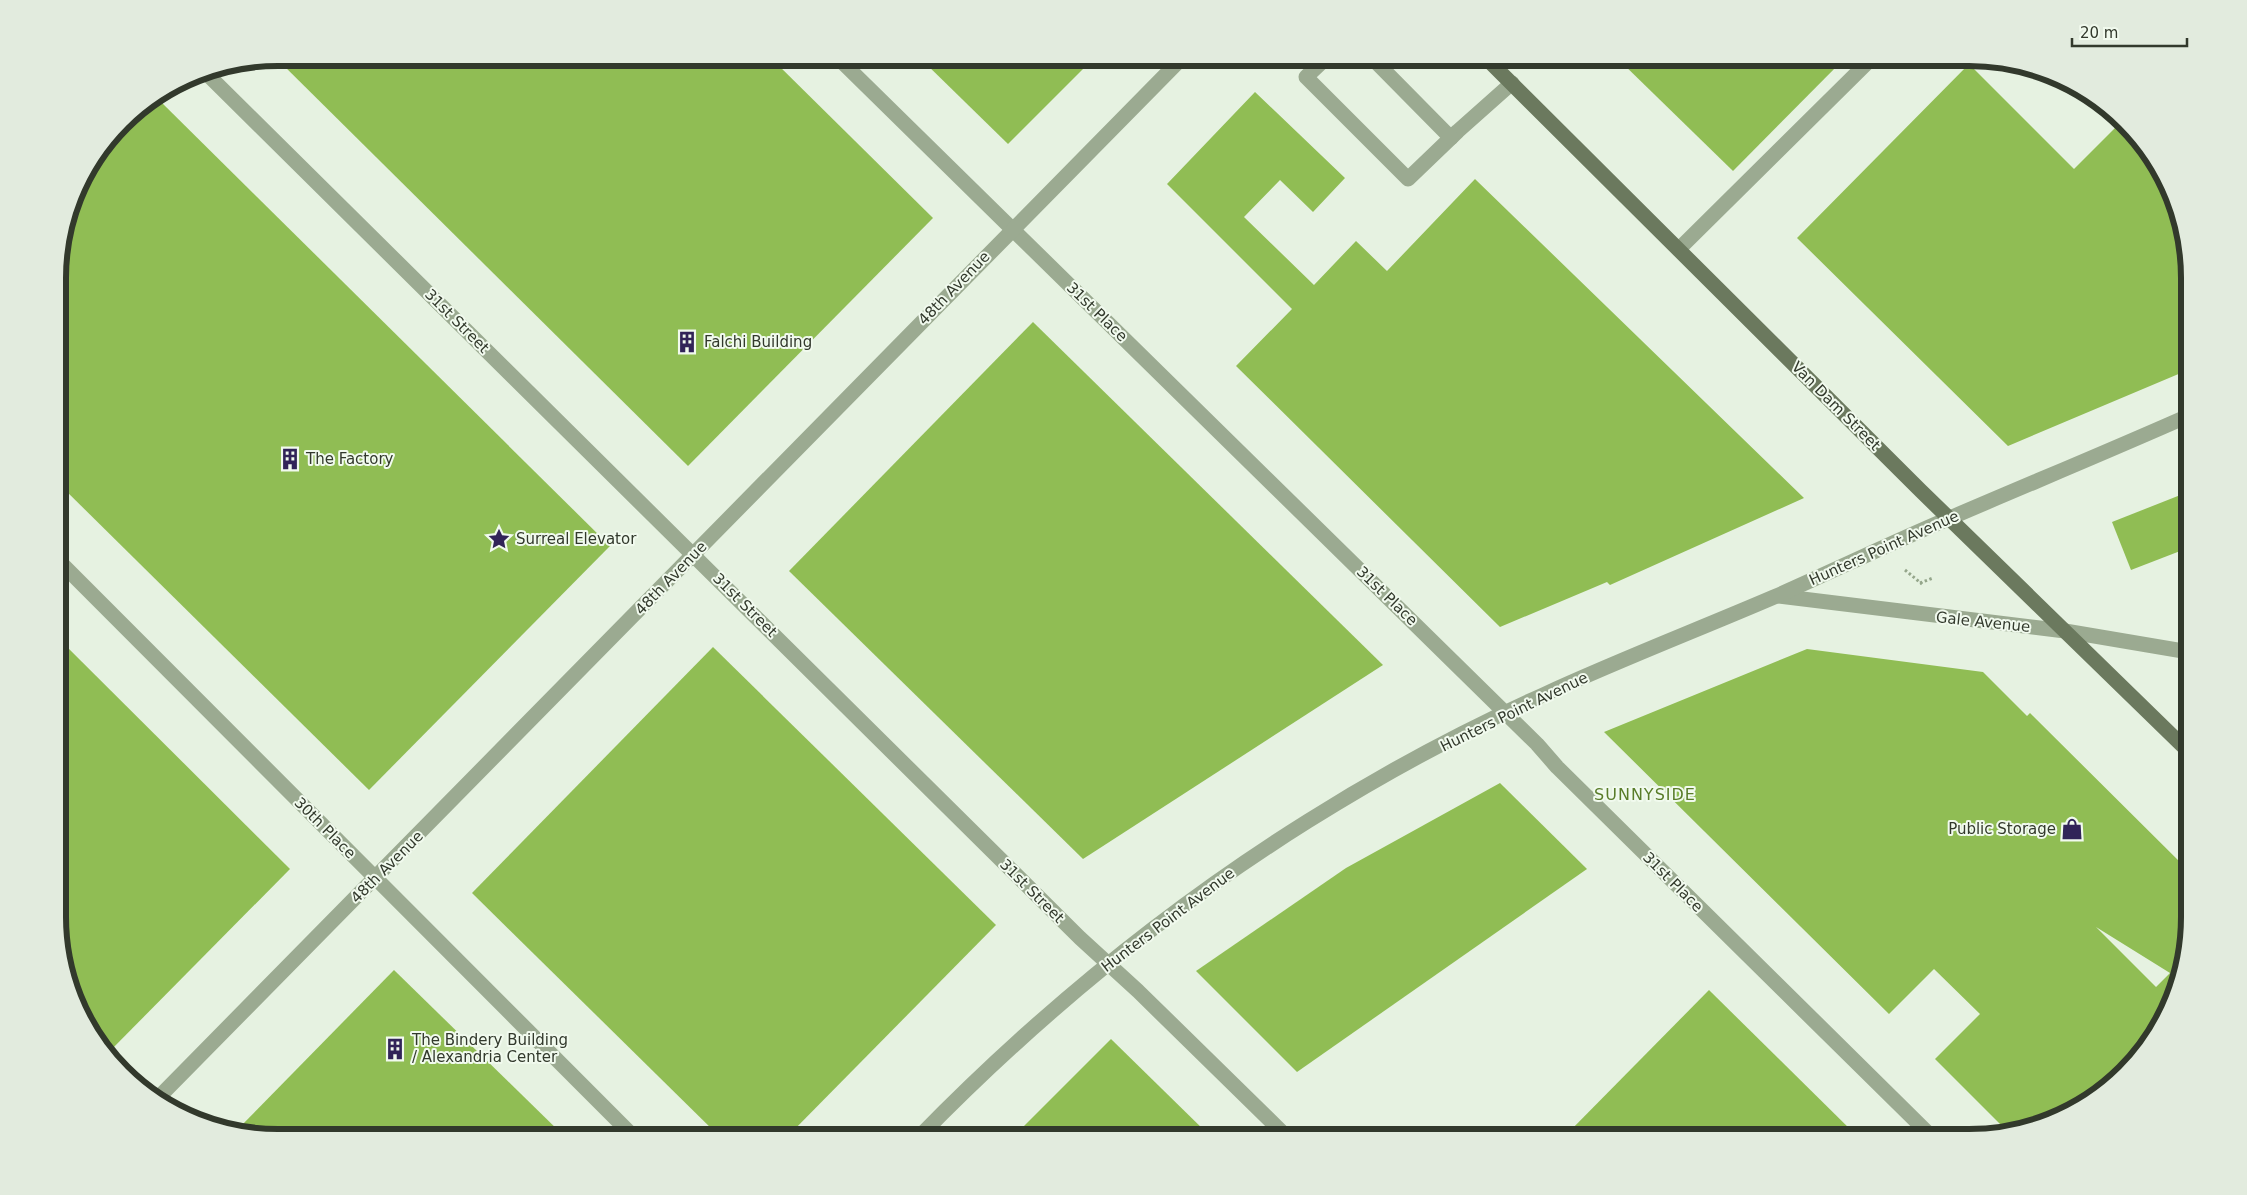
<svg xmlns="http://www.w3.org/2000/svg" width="2247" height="1195" font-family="'DejaVu Sans',sans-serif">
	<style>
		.building { fill: #90bd54; fill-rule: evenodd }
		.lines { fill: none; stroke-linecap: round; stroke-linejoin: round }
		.path { stroke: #95a68b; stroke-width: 3; stroke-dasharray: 2.5 2.5; stroke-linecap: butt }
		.minor { stroke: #9baa91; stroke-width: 15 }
		.major { stroke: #6b795e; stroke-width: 15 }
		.labels { text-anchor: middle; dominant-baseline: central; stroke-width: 4; stroke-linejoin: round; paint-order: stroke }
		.street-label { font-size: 15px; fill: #32392c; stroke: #f1faee }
		.poi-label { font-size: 15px; fill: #32392c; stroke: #f1faee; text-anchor: start }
		.neighbourhood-label { font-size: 16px; letter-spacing: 1px; fill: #597c29; stroke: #f1faee }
		.rim { fill: none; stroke: #32392c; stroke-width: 6 }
	</style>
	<rect width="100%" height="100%" fill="#e6f2e1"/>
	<!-- building -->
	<g class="building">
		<path d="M276,58H771L933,218L688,466Z"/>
		<path d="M920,58H1094L1008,144Z"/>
		<path d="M1617,58H1845L1733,171Z"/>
		<path d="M1969,64L2074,169L2122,121L2152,156L2188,250V370L2008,446L1797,238Z"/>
		<path d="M1255,92L1345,178L1313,212L1280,180L1244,217L1314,285L1356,241L1387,271L1475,179L1804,498L1610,585L1607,582L1500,627L1236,366L1292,309L1167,184Z"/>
		<path d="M157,98L610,546L369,790L58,483V264L80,181L133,113Z"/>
		<path d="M1033,322L1383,665L1083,859L789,571Z"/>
		<path d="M2188,492V548L2131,570L2112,522Z"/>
		<path d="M59,639L290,869L107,1054L74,1001L59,945Z"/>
		<path d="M713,647L996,925L787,1137H720L472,893Z"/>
		<path d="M1807,649L1983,672L2027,716L2030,713L2189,871V917L2167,1014L2134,1062L2091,1100L2039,1126L2008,1132L1935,1059L1980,1014L1934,969L1889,1014L1604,732ZM2096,927L2170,973L2156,987Z"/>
		<path d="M1500,783L1587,869L1297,1072L1196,971L1346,868Z"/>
		<path d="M394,970L565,1137L279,1138L239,1128Z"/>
		<path d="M1709,990L1858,1137H1564Z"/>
		<path d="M1111,1039L1209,1135L1206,1137H1013Z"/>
	</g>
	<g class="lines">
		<!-- path -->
		<g class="path">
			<path d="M1905,570L1922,584"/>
			<path d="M1920,583L1933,578"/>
		</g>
		<!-- minor -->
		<g class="minor">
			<path d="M838,58L1537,744L1557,767L1932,1137"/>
			<path d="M1321,58L1324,60L1306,77L1408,179L1458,131L1512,83"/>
			<path d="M1372,58L1451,138"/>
			<path d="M205,72L1080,938L1138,991L1287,1137"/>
			<path d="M1679,249L1872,58"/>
			<path d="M59,561L634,1137"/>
			<path d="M1778,596L2065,631L2189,652"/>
			<path d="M159,1097L1182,58"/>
			<path d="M919,1137C1036,1017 1166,910 1308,821C1383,774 1462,731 1543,695C1619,660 1697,630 1774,597C1833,571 1891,543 1950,518C2029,484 2109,451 2188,416"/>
		</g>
		<!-- major -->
		<path class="major" d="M1486,58L1921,491L2189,752"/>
	</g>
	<!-- icons -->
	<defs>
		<g id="building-bare" transform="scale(1.725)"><path d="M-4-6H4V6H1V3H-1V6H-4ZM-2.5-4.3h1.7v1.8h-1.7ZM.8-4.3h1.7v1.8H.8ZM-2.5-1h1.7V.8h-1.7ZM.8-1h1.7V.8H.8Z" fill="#312458" stroke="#f1faee" stroke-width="2.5" paint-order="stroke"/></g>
		<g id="sight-bare" transform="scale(1.725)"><path d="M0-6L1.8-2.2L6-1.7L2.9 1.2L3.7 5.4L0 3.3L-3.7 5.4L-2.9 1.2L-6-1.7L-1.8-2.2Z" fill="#312458" stroke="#f1faee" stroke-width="2.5" paint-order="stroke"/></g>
		<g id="shop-bare" transform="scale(1.725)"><path d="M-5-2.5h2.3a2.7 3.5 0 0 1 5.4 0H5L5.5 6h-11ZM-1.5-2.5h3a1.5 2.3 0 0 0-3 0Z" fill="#312458" stroke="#f1faee" stroke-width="2.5" paint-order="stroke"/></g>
	</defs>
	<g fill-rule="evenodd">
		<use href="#building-bare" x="687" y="342"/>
		<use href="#building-bare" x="290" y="459"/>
		<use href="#sight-bare" x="499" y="539"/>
		<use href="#shop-bare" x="2072" y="829"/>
		<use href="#building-bare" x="395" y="1049"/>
	</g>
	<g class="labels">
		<!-- street labels -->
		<g class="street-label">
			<text transform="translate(954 288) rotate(-46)">48th Avenue</text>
			<text transform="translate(1097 312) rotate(44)">31st Place</text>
			<text transform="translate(457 321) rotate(45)">31st Street</text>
			<text transform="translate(1836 406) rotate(45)">Van Dam Street</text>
			<text transform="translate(1884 548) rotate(-24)">Hunters Point Avenue</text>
			<text transform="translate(671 578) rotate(-46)">48th Avenue</text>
			<text transform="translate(1387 596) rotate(44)">31st Place</text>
			<text transform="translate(745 605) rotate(45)">31st Street</text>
			<text transform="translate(1983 622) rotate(6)">Gale Avenue</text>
			<text transform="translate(1514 712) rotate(-26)">Hunters Point Avenue</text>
			<text transform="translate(325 828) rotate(45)">30th Place</text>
			<text transform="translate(387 867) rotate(-45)">48th Avenue</text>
			<text transform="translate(1673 882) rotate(45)">31st Place</text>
			<text transform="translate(1032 891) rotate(45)">31st Street</text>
			<text transform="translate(1168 920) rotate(-37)">Hunters Point Avenue</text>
		</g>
		<!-- poi labels -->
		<g class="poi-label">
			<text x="704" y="342">Falchi Building</text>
			<text x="306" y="459">The Factory</text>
			<text x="516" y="539">Surreal Elevator</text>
			<text x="2056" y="829" text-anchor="end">Public Storage</text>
			<text x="412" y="1040">The Bindery Building<tspan x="412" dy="17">/ Alexandria Center</tspan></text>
		</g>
		<!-- neighbourhood labels -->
		<g class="neighbourhood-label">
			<text x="1645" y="794">SUNNYSIDE</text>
		</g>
	</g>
	<!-- crop -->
	<path d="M0 0H2247V1195H0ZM278 66H1969A212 212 0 0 1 2181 278V917A212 212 0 0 1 1969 1129H278A212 212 0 0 1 66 917V278A212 212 0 0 1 278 66Z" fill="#e2ebde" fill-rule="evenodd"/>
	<path class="rim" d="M278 66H1969A212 212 0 0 1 2181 278V917A212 212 0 0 1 1969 1129H278A212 212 0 0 1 66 917V278A212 212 0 0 1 278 66Z"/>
	<!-- scale -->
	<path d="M2072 38v8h115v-8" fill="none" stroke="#32392c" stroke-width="2.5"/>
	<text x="2080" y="38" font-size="15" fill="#32392c" stroke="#f1faee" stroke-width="4" paint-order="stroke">20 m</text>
</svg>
